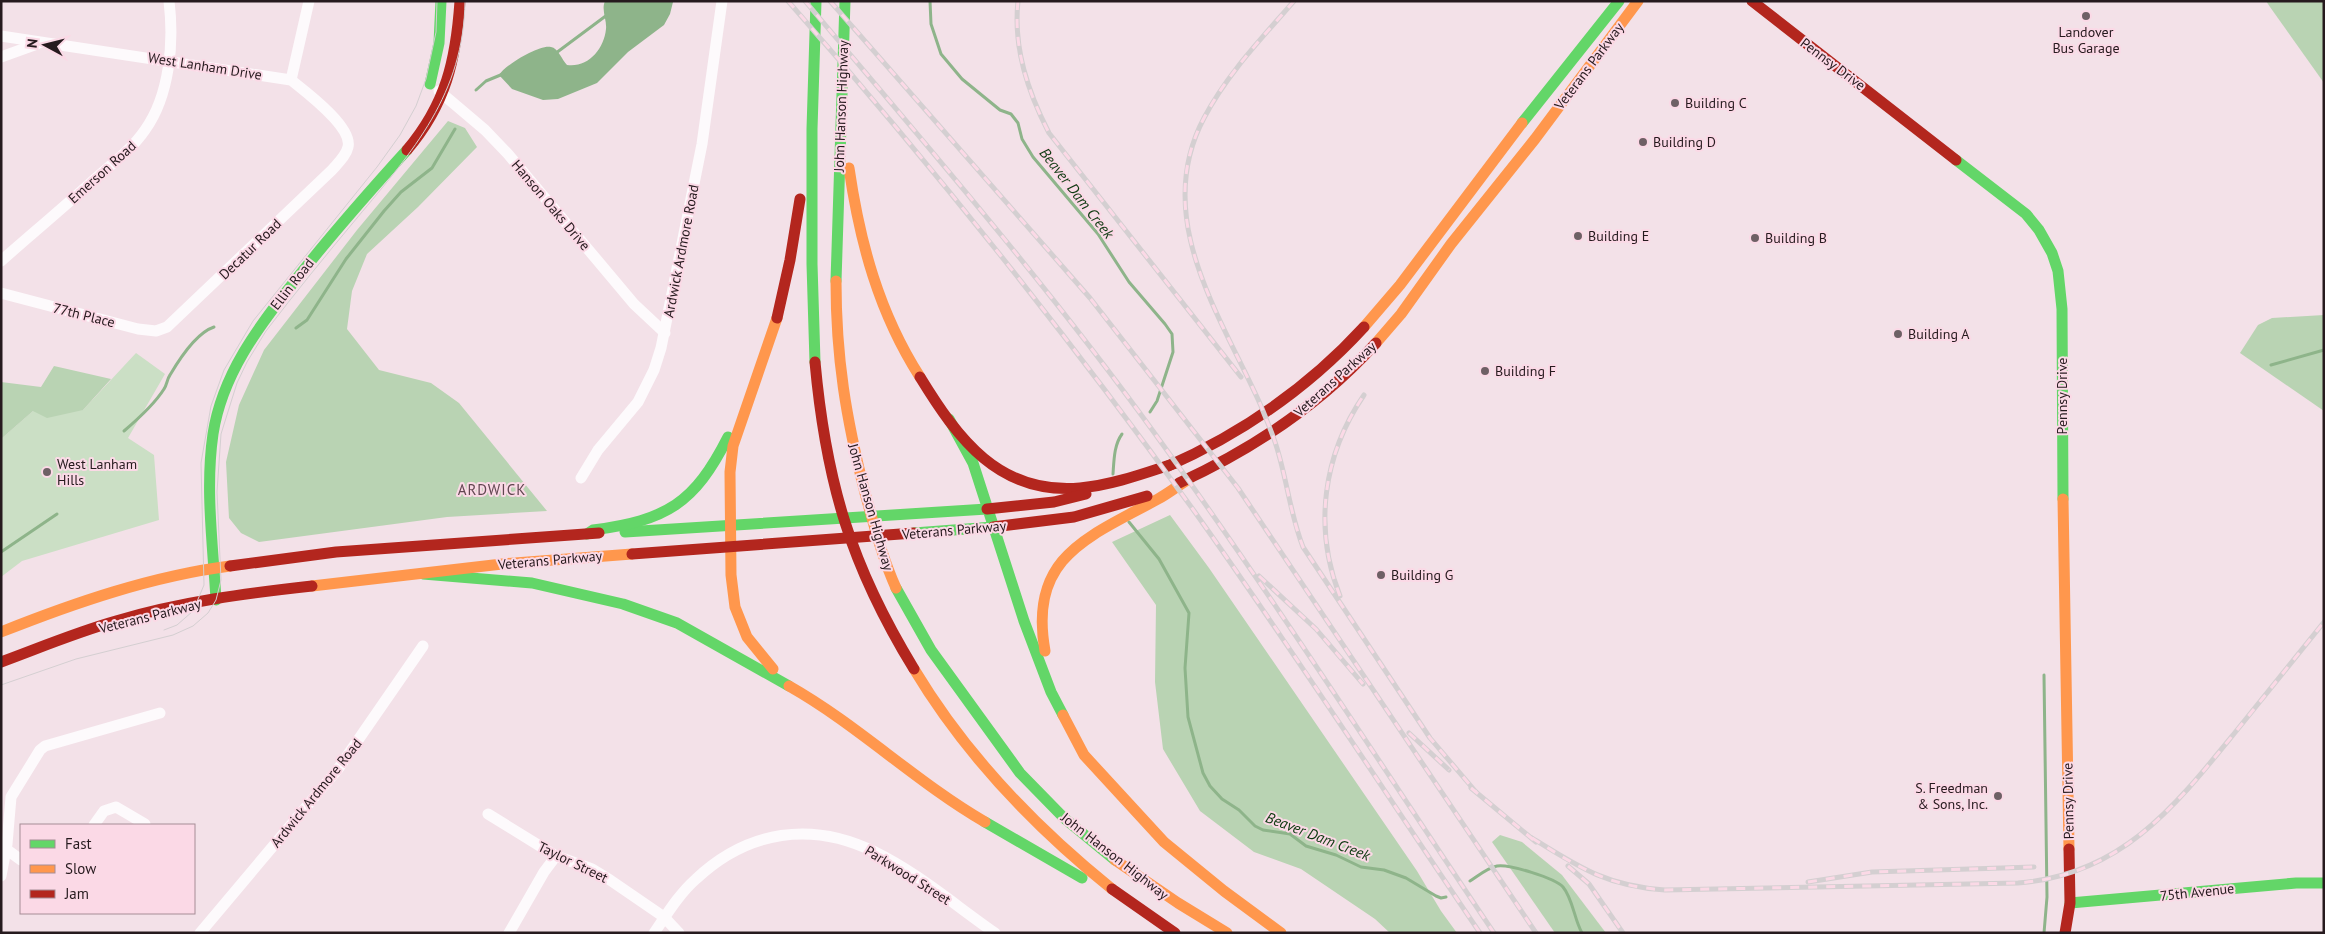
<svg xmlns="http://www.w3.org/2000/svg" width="2325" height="934" font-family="'PT Sans',sans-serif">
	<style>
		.green { fill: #cbdfc5 }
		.forest { fill: #b9d3b3 }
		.water { fill: #8eb48a }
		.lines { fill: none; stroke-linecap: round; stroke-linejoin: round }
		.stream { stroke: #8eb48a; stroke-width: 3 }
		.street { stroke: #fdfafc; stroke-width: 11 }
		.fast { stroke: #63d668; stroke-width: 11 }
		.slow { stroke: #ff974d; stroke-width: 11 }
		.jam { stroke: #b3261e; stroke-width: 11 }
		.tram { stroke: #d4cfd1; stroke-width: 1 }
		.rail-casing { stroke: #d4cfd1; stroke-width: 5 }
		.rail { stroke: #fbd9e6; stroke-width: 3; stroke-dasharray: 9; stroke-linecap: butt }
		.poi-dot { fill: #6e6065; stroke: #fbd9e6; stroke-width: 2 }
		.labels { text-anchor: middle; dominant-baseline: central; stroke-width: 4; stroke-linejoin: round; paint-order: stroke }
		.poi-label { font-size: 14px; fill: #261a1e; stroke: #fbd9e6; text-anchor: start }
		.street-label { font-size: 14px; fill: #261a1e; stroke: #fbd9e6 }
		.water-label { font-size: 15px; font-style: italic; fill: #0c390f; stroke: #fbd9e6 }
		.neighbourhood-label { font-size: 15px; letter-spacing: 1px; fill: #624651; stroke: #fbd9e6 }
	</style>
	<rect width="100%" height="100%" fill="#f3e1e8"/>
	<!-- green -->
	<path class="green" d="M136,353L165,374L128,438L154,455L159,520L22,561L1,577V439L33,411L83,410Z"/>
	<!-- forest -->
	<g class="forest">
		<path d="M2266,1H2324V83L2270,7Z"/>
		<path d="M448,121L465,128L477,147L418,207L367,254L352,291L347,329L379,370L431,383L459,403L547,511L447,517L259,542L241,533L229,518L226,462L239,405L264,350L357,230Z"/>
		<path d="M2324,315V411L2240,353L2258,325L2272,318Z"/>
		<path d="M54,366L111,379L83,410L47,418L33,411L1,439V382L41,387Z"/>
		<path d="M1170,515L1209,568L1417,871L1441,911L1457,933H1390L1375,919L1301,869L1254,852L1200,811L1163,749L1155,682L1156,605L1112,542Z"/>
		<path d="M1500,835L1522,842L1562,875L1606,933H1555L1492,842Z"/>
	</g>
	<!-- water -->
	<path class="water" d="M605,1L673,2L670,14L664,25L628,52L597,83L558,99L543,100L512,89L499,75C505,65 540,44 551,47C558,48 562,60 567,65C588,68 604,49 606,29C607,20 601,10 605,1Z"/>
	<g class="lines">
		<!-- stream -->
		<g class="stream">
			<path d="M930,1L931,24L941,54L962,79L1000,110L1011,114L1018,123L1022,139L1033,157L1098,234L1129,282L1165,324L1172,334L1173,352L1157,401L1150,412"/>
			<path d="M556,53L607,15"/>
			<path d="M476,90L486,81L503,74"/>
			<path d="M296,328L307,320L346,259L384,211L401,192L432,168L455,129"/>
			<path d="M2271,365L2324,350"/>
			<path d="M124,431C138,419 154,405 164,389C167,385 167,379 170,375C180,358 196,333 214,327"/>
			<path d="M1113,474C1114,460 1114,445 1122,434"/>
			<path d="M1129,522L1159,559L1189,613L1185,668L1188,717L1203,773L1210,786L1222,799L1239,810L1255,826L1263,830L1290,834L1306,846L1336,855L1361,867L1384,870L1406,878L1436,896L1441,898L1446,897"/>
			<path d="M1,552L57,514"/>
			<path d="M2044,675L2047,897L2044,933"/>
			<path d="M1470,881C1478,876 1487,868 1497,866C1509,864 1555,878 1563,887C1573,899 1574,919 1582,933"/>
		</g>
		<!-- street -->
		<g class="street">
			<path d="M1,36L291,80C306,92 353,127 348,147C346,156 338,163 332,170L167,327L156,331L138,329L1,293"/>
			<path d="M1,57L37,44"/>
			<path d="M291,80L309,1"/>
			<path d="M439,91L485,130L508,154L634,304L665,333"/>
			<path d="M1,261C33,233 65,206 96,178C113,163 132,149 145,130C170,95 174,42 169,1"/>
			<path d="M581,478L598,450L638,402L654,370L661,348L702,144L722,1"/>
			<path d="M488,814L556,856L592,869L610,880L664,917L679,933"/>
			<path d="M94,825L104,811L116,807L145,824"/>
			<path d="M6,849L21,860"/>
			<path d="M1,876L7,844L11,797L40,750L45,746L160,713"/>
			<path d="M200,933L338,769L423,646"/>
			<path d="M509,933L544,872L556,856"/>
			<path d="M654,933C667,914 679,894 696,879C748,830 812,821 875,852C918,873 956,906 995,933"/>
		</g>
		<!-- fast -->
		<g class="fast">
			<path d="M430,84L439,43L441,1"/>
			<path d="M1522,123L1619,1"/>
			<path d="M1956,160L2026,214L2039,230L2052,253L2058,271L2062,309L2063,499"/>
			<path d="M836,281L845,1"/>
			<path d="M815,362L812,264V129L816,1"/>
			<path d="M949,419L973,463L1024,621L1051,692L1063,715"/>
			<path d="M625,532L987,509"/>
			<path d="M914,533L993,527"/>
			<path d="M587,534L593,530C667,520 694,504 728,437"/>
			<path d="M423,574L532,583L623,604L677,623L789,686"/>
			<path d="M896,588L931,650L1020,773L1064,818L1115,860"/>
			<path d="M216,600C213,545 205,489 213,434C222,375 258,327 294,282C330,236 368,193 407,150"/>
			<path d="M985,822L1082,878"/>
			<path d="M2070,903L2296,883H2324"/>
		</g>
		<!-- slow -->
		<g class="slow">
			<path d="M849,168C860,243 879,313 920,377"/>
			<path d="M836,281C836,358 846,418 865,493C874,525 882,557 896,588"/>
			<path d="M1364,327L1400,285L1522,123"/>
			<path d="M1376,343L1401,314L1451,244L1535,139L1638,1"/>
			<path d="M2063,499L2069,849"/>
			<path d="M312,586L502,564L632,554"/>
			<path d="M1,632C74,603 152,576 230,566"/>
			<path d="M1045,651C1028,556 1089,537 1158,499C1169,493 1179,485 1190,478"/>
			<path d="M773,669L747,637L735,607L731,575L730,472L733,446L777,318"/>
			<path d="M914,669C965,754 1035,827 1112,889"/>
			<path d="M789,686C858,725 916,782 985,822"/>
			<path d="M1063,715L1084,755L1164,842L1224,891L1281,933"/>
			<path d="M1115,860L1178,903L1227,933"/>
		</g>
		<!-- jam -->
		<g class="jam">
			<path d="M1752,1L1956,160"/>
			<path d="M407,150C446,104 456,60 460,1"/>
			<path d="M777,318L790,260L800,199"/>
			<path d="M815,362C826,483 851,566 914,669"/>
			<path d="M920,377C958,439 999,495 1080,488C1113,485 1145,473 1176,463"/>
			<path d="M1166,467C1241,434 1309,387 1364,327"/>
			<path d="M1179,483C1253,449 1321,404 1376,343"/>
			<path d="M987,509L1054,502L1086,494"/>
			<path d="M993,527L1074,517L1147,496"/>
			<path d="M632,554L914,533"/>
			<path d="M230,566L336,552L599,533"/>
			<path d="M1,662C39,648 77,632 116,621C180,602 247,593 312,586"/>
			<path d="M1112,889L1175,933"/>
			<path d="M2065,933L2070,903L2069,849"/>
		</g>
		<!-- tram -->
		<g class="tram">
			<path d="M164,630L177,625L193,611L204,585L201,463L211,406L224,370L253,321L377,167L400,135L416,106L426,79L436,32L437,1"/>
			<path d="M1,685L76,659L173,635L193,626L208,613L216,600L221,580L217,492L221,434L237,383L247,362L266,331C295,293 326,255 357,218C413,151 464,94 465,1"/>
		</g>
		<!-- rail casing -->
		<g class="rail-casing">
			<g id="rail">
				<path d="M788,1C931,164 1065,332 1192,508C1291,647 1384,791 1480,933"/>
				<path d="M805,1C924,142 1045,282 1153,431C1272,595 1381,765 1494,933"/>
				<path d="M830,1L1090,298L1238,488L1536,933"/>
				<path d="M1018,1C1013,48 1028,92 1049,133L1241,377"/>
				<path d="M1294,1C1262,38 1227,74 1204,118C1151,218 1221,316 1261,406C1266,419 1272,432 1276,445C1287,479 1290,514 1303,547L1430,738L1476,792"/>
				<path d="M1259,576L1316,629L1363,684"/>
				<path d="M1340,596C1313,528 1323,455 1364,395"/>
				<path d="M1409,733L1449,770"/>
				<path d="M1471,788L1536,842"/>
				<path d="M1532,838C1580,868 1607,886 1665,890L2018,883C2120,875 2173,809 2233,735C2264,697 2294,659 2324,622"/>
				<path d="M1568,866L1589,884L1623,933"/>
				<path d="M1808,882L1872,872L2034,867"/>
			</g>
		</g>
		<!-- rail -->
		<use href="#rail" class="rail"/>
	</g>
	<!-- markers -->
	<g class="poi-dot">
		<circle cx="2086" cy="16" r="5"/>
		<circle cx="1675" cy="103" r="5"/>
		<circle cx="1643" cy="142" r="5"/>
		<circle cx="1578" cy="236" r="5"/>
		<circle cx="1755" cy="238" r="5"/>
		<circle cx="1898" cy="334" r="5"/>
		<circle cx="1485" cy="371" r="5"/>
		<circle cx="47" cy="472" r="5"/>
		<circle cx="1381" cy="575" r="5"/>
		<circle cx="1998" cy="796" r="5"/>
	</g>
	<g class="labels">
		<!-- poi labels -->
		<g class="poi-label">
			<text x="2086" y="32" text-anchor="middle">Landover<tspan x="2086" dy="16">Bus Garage</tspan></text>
			<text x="1685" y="103">Building C</text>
			<text x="1653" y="142">Building D</text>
			<text x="1588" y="236">Building E</text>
			<text x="1765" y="238">Building B</text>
			<text x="1908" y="334">Building A</text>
			<text x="1495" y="371">Building F</text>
			<text x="57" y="464">West Lanham<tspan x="57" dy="16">Hills</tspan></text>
			<text x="1391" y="575">Building G</text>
			<text x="1988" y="788" text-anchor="end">S. Freedman<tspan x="1988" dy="16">&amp; Sons, Inc.</tspan></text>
		</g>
		<!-- street labels -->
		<g class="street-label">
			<text transform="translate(1833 64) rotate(37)">Pennsy Drive</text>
			<text transform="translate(205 66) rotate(9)">West Lanham Drive</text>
			<text transform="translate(1589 66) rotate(-53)">Veterans Parkway</text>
			<text transform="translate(841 106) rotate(-88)">John Hanson Highway</text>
			<text transform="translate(102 172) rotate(-42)">Emerson Road</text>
			<text transform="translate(551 205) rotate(50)">Hanson Oaks Drive</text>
			<text transform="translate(250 249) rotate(-44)">Decatur Road</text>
			<text transform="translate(681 251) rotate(-79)">Ardwick Ardmore Road</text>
			<text transform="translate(292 284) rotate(-52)">Ellin Road</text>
			<text transform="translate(84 315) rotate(14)">77th Place</text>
			<text transform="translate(1335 379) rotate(-42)">Veterans Parkway</text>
			<text transform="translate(2062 396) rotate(-90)">Pennsy Drive</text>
			<text transform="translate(871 507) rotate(74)">John Hanson Highway</text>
			<text transform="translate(954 530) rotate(-5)">Veterans Parkway</text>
			<text transform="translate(550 560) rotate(-5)">Veterans Parkway</text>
			<text transform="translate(150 616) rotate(-14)">Veterans Parkway</text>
			<text transform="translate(316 793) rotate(-51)">Ardwick Ardmore Road</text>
			<text transform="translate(2068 801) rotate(-91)">Pennsy Drive</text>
			<text transform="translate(1115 856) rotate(38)">John Hanson Highway</text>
			<text transform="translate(573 862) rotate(26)">Taylor Street</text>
			<text transform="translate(908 875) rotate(32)">Parkwood Street</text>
			<text transform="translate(2197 892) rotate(-6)">75th Avenue</text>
		</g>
		<!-- water labels -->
		<g class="water-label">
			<text transform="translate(1077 193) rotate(52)">Beaver Dam Creek</text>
			<text transform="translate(1318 836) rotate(21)">Beaver Dam Creek</text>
		</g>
		<!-- neighbourhood labels -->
		<g class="neighbourhood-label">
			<text x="492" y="489">ARDWICK</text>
		</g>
	</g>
	<!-- border -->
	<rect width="2325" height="934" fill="none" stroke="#261a1e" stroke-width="5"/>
	<!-- legend -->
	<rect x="20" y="824" width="175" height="90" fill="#fbd9e6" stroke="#a68d96"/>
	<rect x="30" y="840" width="25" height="8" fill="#63d668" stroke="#a68d96"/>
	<text x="65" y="849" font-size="15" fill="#261a1e">Fast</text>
	<rect x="30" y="865" width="25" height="8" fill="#ff974d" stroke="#a68d96"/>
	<text x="65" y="874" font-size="15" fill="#261a1e">Slow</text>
	<rect x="30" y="890" width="25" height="8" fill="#b3261e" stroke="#a68d96"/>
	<text x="65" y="899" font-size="15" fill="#261a1e">Jam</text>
	<!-- north arrow -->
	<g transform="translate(45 45) rotate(277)" stroke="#fbd9e6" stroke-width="4" paint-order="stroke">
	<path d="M0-4L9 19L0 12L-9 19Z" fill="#261a1e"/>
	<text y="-8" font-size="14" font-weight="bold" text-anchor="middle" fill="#261a1e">N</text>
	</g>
</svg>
